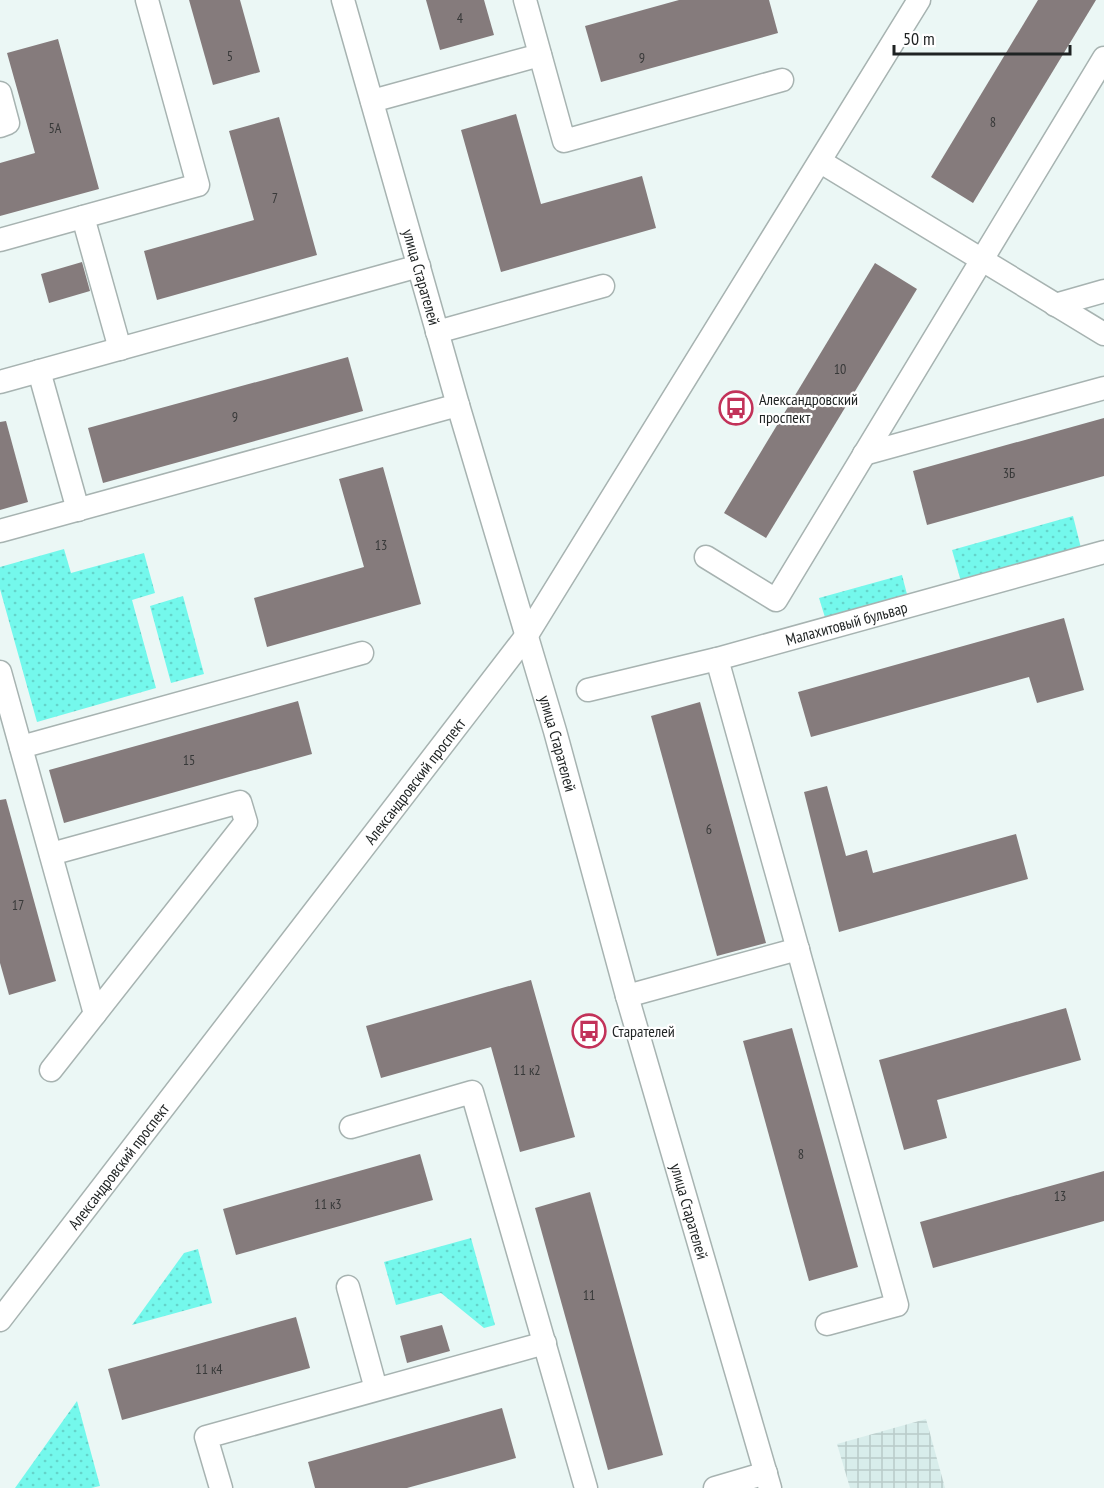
<svg xmlns="http://www.w3.org/2000/svg" width="1104" height="1488" font-family="'PT Sans Narrow',sans-serif">
	<style>
		.industrial { fill: url(#industrial-grid) }
		.park { fill: url(#park-dots) }
		.building { fill: #857b7c }
		.lines { fill: none; stroke-linecap: round; stroke-linejoin: round }
		.minor-casing { stroke: #a7b3b1; stroke-width: 25 }
		.minor { stroke: #fff; stroke-width: 22 }
		.labels { text-anchor: middle; dominant-baseline: central; stroke-width: 4.5; stroke-linejoin: round; paint-order: stroke }
		.number-label { font-size: 14px; fill: #383939 }
		.street-label { font-size: 16px; fill: #1f2323; stroke: #fff }
		.poi-label { font-size: 16px; fill: #1f2323; stroke: #fff; text-anchor: start }
	</style>
	<defs>
		<pattern id="industrial-grid" width="8" height="8" patternUnits="userSpaceOnUse" patternTransform="scale(1.5)"><rect width="8" height="8" fill="#d8edeb"/><path d="M0 4h8M4 0v8" fill="none" stroke="#b9cbc9"/></pattern>
		<pattern id="park-dots" width="8" height="8" patternUnits="userSpaceOnUse" patternTransform="scale(1.5)"><rect width="8" height="8" fill="#74f8ec"/><path d="M2 2h.1M6 6h.1" fill="none" stroke="#64d4ca" stroke-width="1.8" stroke-linecap="round"/></pattern>
	</defs>
	<rect width="100%" height="100%" fill="#ebf7f5"/>
	<!-- industrial -->
	<path class="industrial" d="M926,1419L945,1488H850L837,1444Z"/>
	<!-- park -->
	<g class="park">
		<path d="M1073,516L1082,552L962,585L952,550Z"/>
		<path d="M64,549L71,573L144,553L155,593L132,600L156,688L37,722L0,589V567Z"/>
		<path d="M902,575L909,602L827,624L819,598Z"/>
		<path d="M183,596L204,674L171,683L150,606Z"/>
		<path d="M471,1238L495,1325L484,1328L441,1293L396,1305L384,1262Z"/>
		<path d="M198,1249L212,1303L132,1325L184,1253Z"/>
		<path d="M77,1401L100,1486L91,1488H15Z"/>
	</g>
	<!-- building -->
	<g class="building">
		<path d="M189,0H240L260,72L213,85Z"/>
		<path d="M426,0H484L494,35L440,50Z"/>
		<path d="M679,0H769L778,33L601,82L585,26Z"/>
		<path d="M1038,0H1096L973,203L931,177Z"/>
		<path d="M58,39L99,189L0,216V163L35,153L7,53Z"/>
		<path d="M516,114L541,204L642,176L656,228L501,272L461,130Z"/>
		<path d="M279,117L317,255L157,300L144,251L254,220L229,131Z"/>
		<path d="M82,262L90,291L49,303L41,274Z"/>
		<path d="M875,263L917,289L766,538L724,513Z"/>
		<path d="M348,357L363,411L103,483L88,428Z"/>
		<path d="M1104,418V476L927,525L913,471Z"/>
		<path d="M6,421L28,502L0,510V422Z"/>
		<path d="M383,467L421,604L267,647L254,598L364,567L339,479Z"/>
		<path d="M1064,618L1084,690L1037,703L1029,677L811,737L798,692Z"/>
		<path d="M298,701L312,754L64,823L49,770Z"/>
		<path d="M700,702L766,943L717,956L651,716Z"/>
		<path d="M827,786L846,856L867,850L873,873L1016,834L1028,879L839,932L804,792Z"/>
		<path d="M6,799L56,981L9,995L0,963V800Z"/>
		<path d="M531,980L575,1137L520,1152L491,1047L381,1078L366,1026Z"/>
		<path d="M1066,1008L1081,1060L937,1100L947,1138L904,1150L879,1060Z"/>
		<path d="M792,1028L858,1267L809,1281L743,1041Z"/>
		<path d="M420,1154L433,1200L236,1255L223,1209Z"/>
		<path d="M1104,1171V1221L933,1268L920,1222Z"/>
		<path d="M590,1192L663,1455L608,1470L535,1208Z"/>
		<path d="M296,1317L310,1368L122,1420L108,1369Z"/>
		<path d="M442,1325L450,1351L407,1363L400,1336Z"/>
		<path d="M502,1408L516,1458L407,1488H315L308,1462Z"/>
	</g>
	<g class="lines">
		<!-- minor casing -->
		<g class="minor-casing">
			<g id="minor">
				<path id="s1" d="M343,0L458,405L555,731L627,996L770,1488"/>
				<path d="M525,0L564,141L782,80"/>
				<path d="M0,93L8,123L0,126"/>
				<path d="M372,101L540,55"/>
				<path d="M821,162L1104,334"/>
				<path d="M83,217L120,349"/>
				<path d="M0,240L198,185L147,0"/>
				<path d="M1055,305L1104,291"/>
				<path d="M437,332L603,286"/>
				<path d="M39,371L78,510"/>
				<path d="M0,382L419,266"/>
				<path d="M864,454L1104,388"/>
				<path d="M0,531L458,405"/>
				<path d="M706,557L776,600L1104,58"/>
				<path d="M717,659L897,1305L827,1324"/>
				<path d="M0,672L95,1014"/>
				<path id="s2" d="M588,690L717,659L1104,552"/>
				<path d="M21,747L362,653"/>
				<path d="M51,854L240,802L246,822L51,1070"/>
				<path d="M627,996L798,949"/>
				<path d="M351,1127L472,1092L586,1488"/>
				<path d="M348,1287L376,1389"/>
				<path id="s3" d="M0,1320L527,635L919,0"/>
				<path d="M221,1488L206,1437L545,1343"/>
				<path d="M715,1488L766,1473"/>
			</g>
		</g>
		<!-- minor -->
		<use href="#minor" class="minor"/>
	</g>
	<!-- icons -->
	<defs>
		<g id="bus-ring" transform="scale(1.725)"><circle r="9.5" fill="#fff" stroke="#c23259" stroke-width="1.5"/><path d="M-5-6H5V4H4V6H2V4H-2V6H-4V4H-5ZM-3.5-4V0h7V-4ZM-3.5 1.2v1.5H-2V1.2ZM2 1.2v1.5H3.5V1.2Z" fill="#c23259"/></g>
	</defs>
	<g fill-rule="evenodd">
		<use href="#bus-ring" x="736" y="408"/>
		<use href="#bus-ring" x="589" y="1031"/>
	</g>
	<g class="labels">
		<!-- number labels -->
		<g class="number-label">
			<text x="460" y="18">4</text>
			<text x="230" y="56">5</text>
			<text x="642" y="58">9</text>
			<text x="993" y="122">8</text>
			<text x="55" y="128">5А</text>
			<text x="275" y="198">7</text>
			<text x="840" y="369">10</text>
			<text x="235" y="417">9</text>
			<text x="1009" y="473">3Б</text>
			<text x="381" y="545">13</text>
			<text x="189" y="760">15</text>
			<text x="709" y="829">6</text>
			<text x="18" y="905">17</text>
			<text x="527" y="1070">11 к2</text>
			<text x="801" y="1154">8</text>
			<text x="1060" y="1196">13</text>
			<text x="328" y="1204">11 к3</text>
			<text x="589" y="1295">11</text>
			<text x="209" y="1369">11 к4</text>
		</g>
		<!-- street labels -->
		<g class="street-label">
			<text stroke="none"><textPath href="#s1" startOffset="288">улица Старателей</textPath></text>
			<text stroke="none"><textPath href="#s2" startOffset="267">Малахитовый бульвар</textPath></text>
			<text stroke="none"><textPath href="#s1" startOffset="774">улица Старателей</textPath></text>
			<text stroke="none"><textPath href="#s3" startOffset="680">Александровский проспект</textPath></text>
			<text stroke="none"><textPath href="#s3" startOffset="194">Александровский проспект</textPath></text>
			<text stroke="none"><textPath href="#s1" startOffset="1260">улица Старателей</textPath></text>
		</g>
		<!-- poi labels -->
		<g class="poi-label">
			<text x="759" y="399">Александровский<tspan x="759" dy="18">проспект</tspan></text>
			<text x="612" y="1031">Старателей</text>
		</g>
	</g>
	<!-- scale -->
	<path d="M894 45v9h176v-9" fill="none" stroke="#1f2323" stroke-width="3"/>
	<text x="903" y="45" font-size="18" fill="#1f2323" stroke="#ffffff" stroke-width="4.5" paint-order="stroke">50 m</text>
</svg>
